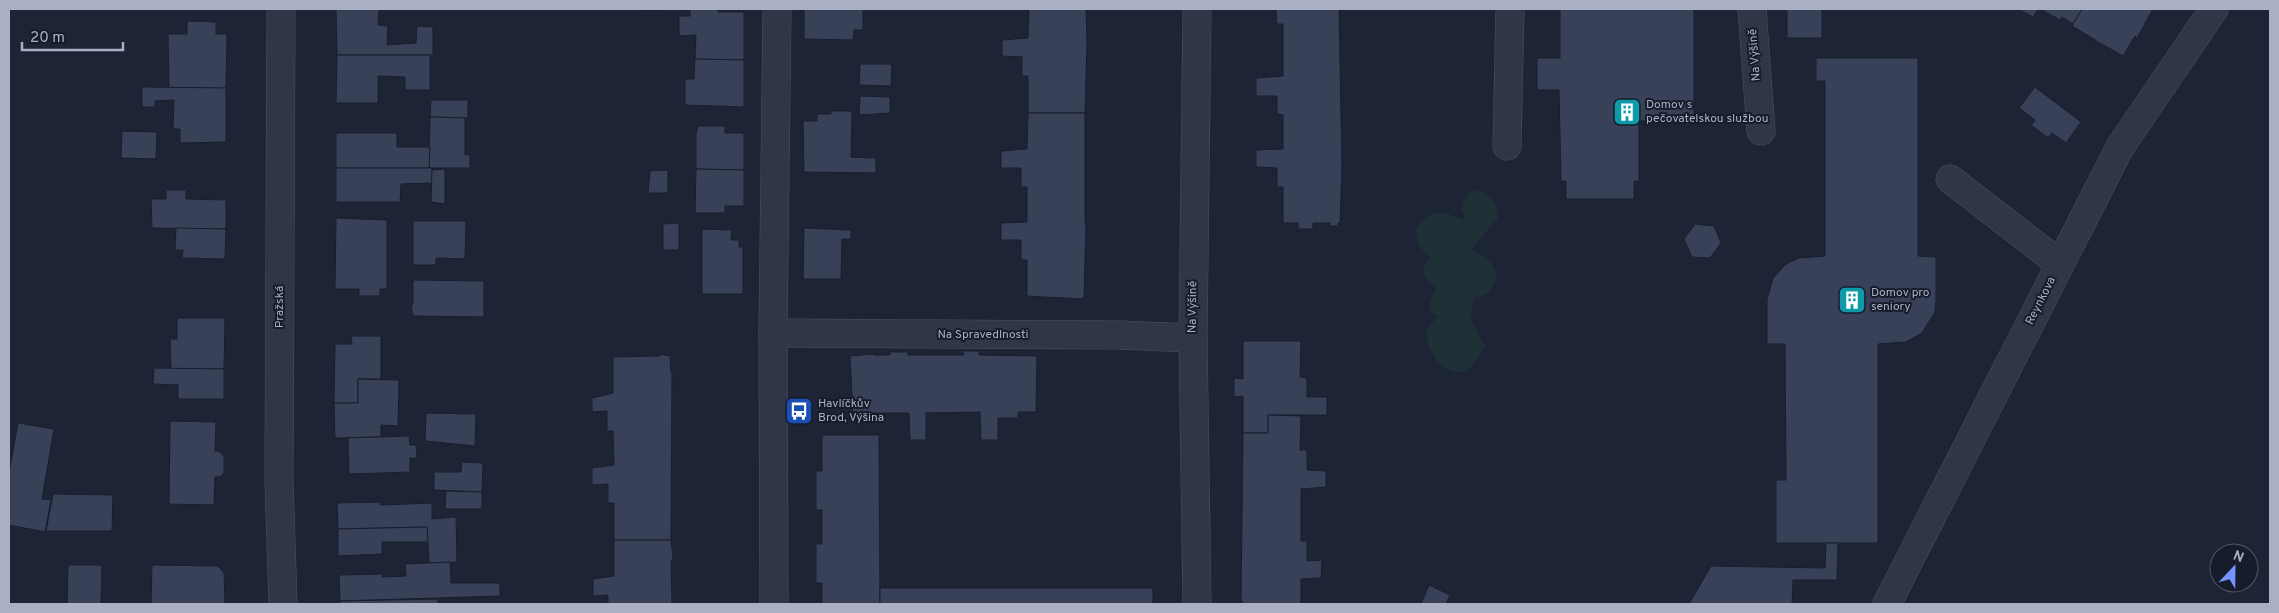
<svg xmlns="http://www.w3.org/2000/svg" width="2279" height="613" font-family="Overpass,sans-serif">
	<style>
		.green { fill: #1f3137 }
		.building { fill: #384157; stroke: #181e2d }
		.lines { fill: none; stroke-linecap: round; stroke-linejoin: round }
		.minor-casing { stroke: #4b5162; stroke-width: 29 }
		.minor { stroke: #303647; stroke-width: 28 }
		.labels { text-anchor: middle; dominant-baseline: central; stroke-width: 4; stroke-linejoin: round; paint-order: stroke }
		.street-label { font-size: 12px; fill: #aab0c4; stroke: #161c2b }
		.poi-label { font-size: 12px; fill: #aab0c4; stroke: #161c2b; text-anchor: start }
	</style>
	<rect width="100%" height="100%" fill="#1d2436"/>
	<!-- green -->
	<path class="green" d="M1477,190C1492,195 1497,202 1498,218L1471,249C1477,255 1485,257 1491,263C1503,277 1491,297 1474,297L1470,319L1485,346C1480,354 1475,366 1466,370C1446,380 1425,350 1427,332C1428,326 1434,321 1438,317L1430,310V300L1437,287C1427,282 1424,278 1423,268L1431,256C1405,242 1416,211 1444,213C1450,214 1457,218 1463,220L1465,216L1462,211C1463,199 1465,194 1477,190Z"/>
	<!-- building -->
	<g class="building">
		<path d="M336,9H379L378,25L388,26L387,45L416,43L417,26L433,27V55H337Z"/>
		<path d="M609,9H661V10Z"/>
		<path d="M690,9H718V12H744V60L695,59L696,35L679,36V16H690Z"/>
		<path d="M804,9H863V30H854L853,40L804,39Z"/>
		<path d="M1029,9H1086L1087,41L1085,113H1028V76H1022V57L1002,56V40L1028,38Z"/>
		<path d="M1276,9H1339L1342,168L1340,223H1338V226H1330V223H1313V229H1298V223H1283V187H1277V168L1256,167V150L1283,149V115L1277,114V96H1256V78L1283,76V24H1277Z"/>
		<path d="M1560,9H1694V121H1639V181H1634V199H1566V181H1561L1559,90H1537V58H1560Z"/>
		<rect x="1787" y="9" width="35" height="29"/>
		<path d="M2018,9H2038L2033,17Z"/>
		<path d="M2040,9H2082L2073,24L2062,17L2060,20Z"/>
		<path d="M2082,9H2153L2137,38L2135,36L2123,56L2098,42L2094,46L2097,41L2072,26Z"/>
		<path d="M187,21L216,22V34H227L226,88H169L168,34H187Z"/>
		<path d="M337,55H430V90H405V77L378,76V103H336Z"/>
		<path d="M1816,58H1918V256L1936,257V301L1935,312L1922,333L1906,342L1878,344V543H1776V480H1786L1785,344H1767V299L1773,278L1786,264L1799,258L1825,256V81H1816Z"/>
		<path d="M695,59L744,60V107L685,105V79H694Z"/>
		<path d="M860,64H892L891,86L859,85Z"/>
		<path d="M142,87L226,88V142L180,143V129H173L174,100L155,101V107H142Z"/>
		<path d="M2035,87L2081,122L2066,143L2052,133L2048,138L2031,125L2035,120L2019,108Z"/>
		<path d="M860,96L890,97V113L859,115Z"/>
		<path d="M431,100H468V118L430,117Z"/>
		<path d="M831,111H852L851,157L876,158V173L804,172L803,121H817V114H831Z"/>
		<path d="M1028,113H1085V221L1086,226L1084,297L1082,299L1027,296V260H1021V240H1001V223L1027,222V187H1021V168H1001V151L1027,149Z"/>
		<path d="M430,117L465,118V155H470V168H429Z"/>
		<path d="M698,126H725V133H744V170L696,169V133Z"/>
		<path d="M122,131L157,132L156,159L121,158Z"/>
		<path d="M336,133H397V147H430L429,168H336Z"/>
		<path d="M336,168H432V183L401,184L400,202H336Z"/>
		<path d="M445,169V204L431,202L432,170Z"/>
		<path d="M696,169L744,170V206H725V213H695Z"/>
		<path d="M668,170V193H648L650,171Z"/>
		<path d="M166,190H186V199L226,200V229L152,228L151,199H166Z"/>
		<path d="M336,218L387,220V289H380V296H359V289H335Z"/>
		<path d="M413,221H466L465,259L436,258V265H413Z"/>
		<path d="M679,223V250H663V224Z"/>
		<path d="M1695,224L1714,226L1721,243L1710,258L1692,257L1684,239Z"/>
		<path d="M176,228L226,229L225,259L182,258L183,250H175Z"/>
		<path d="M804,228L851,230V239H842L841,279H803Z"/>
		<path d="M702,229L732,230L731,240H739V247H743V294H702Z"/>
		<path d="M413,280L484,281V317L413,316L411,305L413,304Z"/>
		<path d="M177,318H225L224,369H171L170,339H177Z"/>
		<path d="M351,336H381V379H358V403H334L335,344H352Z"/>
		<path d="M1243,341H1301L1300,377L1307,378V397H1327V415H1268V433H1243V396L1234,397V378L1243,379Z"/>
		<path d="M963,351H979V355L1037,356L1036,412H1018V418H998V440H981L980,412L926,413V440H910L909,413H853L850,356L874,354V355H890V352H908V355H964Z"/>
		<path d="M660,354L670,356L671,373L672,372L671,540H614V503H608V484L592,485V468L614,465L613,431H607V411L592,412V398L613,393V357L660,356Z"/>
		<path d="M154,368L224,369V399H178V385L153,384Z"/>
		<path d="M358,379L399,380L398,426L381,425V437L335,438L334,403H358Z"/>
		<path d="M426,413L476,414L475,446L425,441Z"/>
		<path d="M1268,415L1301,416L1300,450H1307V470L1326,471V487L1301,489V541H1307V561L1322,560L1321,578L1301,579V604H1243L1241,599L1243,433H1268Z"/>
		<path d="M170,421L216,422L215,451L220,452L224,456V473L220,477H215L214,505L169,504Z"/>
		<path d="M18,423L54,429L42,499L51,500L45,532L9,525V473Z"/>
		<path d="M822,435H879L880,604H822V583H816V544H822V510H816V471H822Z"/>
		<path d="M409,436L410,445H416L417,458H410V472L349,474L348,438Z"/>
		<path d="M462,462L483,463L482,492L434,490V472H461Z"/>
		<path d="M446,491L482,492V509H445Z"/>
		<path d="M53,494L113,495L112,531H46Z"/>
		<path d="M380,502V505L432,503V519L456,517L457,562L429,563L427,527L338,529L337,503Z"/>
		<path d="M427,527L428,542H382V554L338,556V529Z"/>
		<path d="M614,540H671L673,557L671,562L672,604H608V595L593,596V579L614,576Z"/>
		<path d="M1826,543H1838L1837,580H1793L1792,604H1689L1711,566L1825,568Z"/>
		<path d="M450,562L451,583H500V596L340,601L339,575L383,574L382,577L406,576L405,564Z"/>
		<path d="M68,565H102L101,604H67Z"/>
		<path d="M152,565L218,566L224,573L225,604H151Z"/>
		<path d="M1429,585L1450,595L1446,604H1421Z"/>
		<rect x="880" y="588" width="273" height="16"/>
		<path d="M438,599V604H340V601Z"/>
	</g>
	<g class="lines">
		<!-- minor casing -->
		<g class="minor-casing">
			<g id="minor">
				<path d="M281,9L279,481L283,604"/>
				<path d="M1197,9L1193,338L1197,604"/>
				<path d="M1752,9L1761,131"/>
				<path d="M1507,146L1510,9"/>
				<path d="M1950,179L2060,264"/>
				<path d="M773,333L1119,335L1193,338"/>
				<path d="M774,604L773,333L777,9"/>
				<path d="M1887,604L2120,147L2214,9"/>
			</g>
		</g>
		<!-- minor -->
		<use href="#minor" class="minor"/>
	</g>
	<!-- icons -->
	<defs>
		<g id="building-square" transform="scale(1.4375)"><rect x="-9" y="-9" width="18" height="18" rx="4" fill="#0f9aa8" stroke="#161c2b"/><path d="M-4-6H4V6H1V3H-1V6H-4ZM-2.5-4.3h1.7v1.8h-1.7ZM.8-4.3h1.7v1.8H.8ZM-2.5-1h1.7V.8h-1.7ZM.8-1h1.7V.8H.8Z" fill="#fff"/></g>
		<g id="bus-square" transform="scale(1.4375)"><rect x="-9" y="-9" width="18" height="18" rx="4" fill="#1a4fb4" stroke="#161c2b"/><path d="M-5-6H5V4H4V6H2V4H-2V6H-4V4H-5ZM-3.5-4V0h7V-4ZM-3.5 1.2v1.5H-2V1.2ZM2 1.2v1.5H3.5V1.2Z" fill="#fff"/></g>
	</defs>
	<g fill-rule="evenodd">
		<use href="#building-square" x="1627" y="112"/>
		<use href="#building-square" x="1852" y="300"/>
		<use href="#bus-square" x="799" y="411"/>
	</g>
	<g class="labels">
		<!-- street labels -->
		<g class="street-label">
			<text transform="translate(1755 55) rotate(-94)">Na Výšině</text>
			<text transform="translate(2041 301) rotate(-63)">Reynkova</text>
			<text transform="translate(280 307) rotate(-90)">Pražská</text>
			<text transform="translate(1193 307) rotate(-89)">Na Výšině</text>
			<text x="983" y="335">Na Spravedlnosti</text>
		</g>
		<!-- poi labels -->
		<g class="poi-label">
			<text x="1646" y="105">Domov s<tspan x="1646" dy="14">pečovatelskou službou</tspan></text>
			<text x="1871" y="293">Domov pro<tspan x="1871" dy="14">seniory</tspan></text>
			<text x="818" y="404">Havlíčkův<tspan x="818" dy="14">Brod, Výšina</tspan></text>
		</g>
	</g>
	<!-- border -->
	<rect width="2279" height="613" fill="none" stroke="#aab0c4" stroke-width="20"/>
	<!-- north arrow -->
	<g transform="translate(2234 568) rotate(22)"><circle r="24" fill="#161c2b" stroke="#515768"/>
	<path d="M0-4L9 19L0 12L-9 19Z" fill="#7495ff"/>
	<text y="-8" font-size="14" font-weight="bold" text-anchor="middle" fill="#aab0c4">N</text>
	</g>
	<!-- scale -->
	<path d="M22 42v8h101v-8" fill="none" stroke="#aab0c4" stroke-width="2.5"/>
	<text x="30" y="42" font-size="15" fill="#aab0c4" stroke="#161c2b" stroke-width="4" paint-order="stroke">20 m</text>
</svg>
